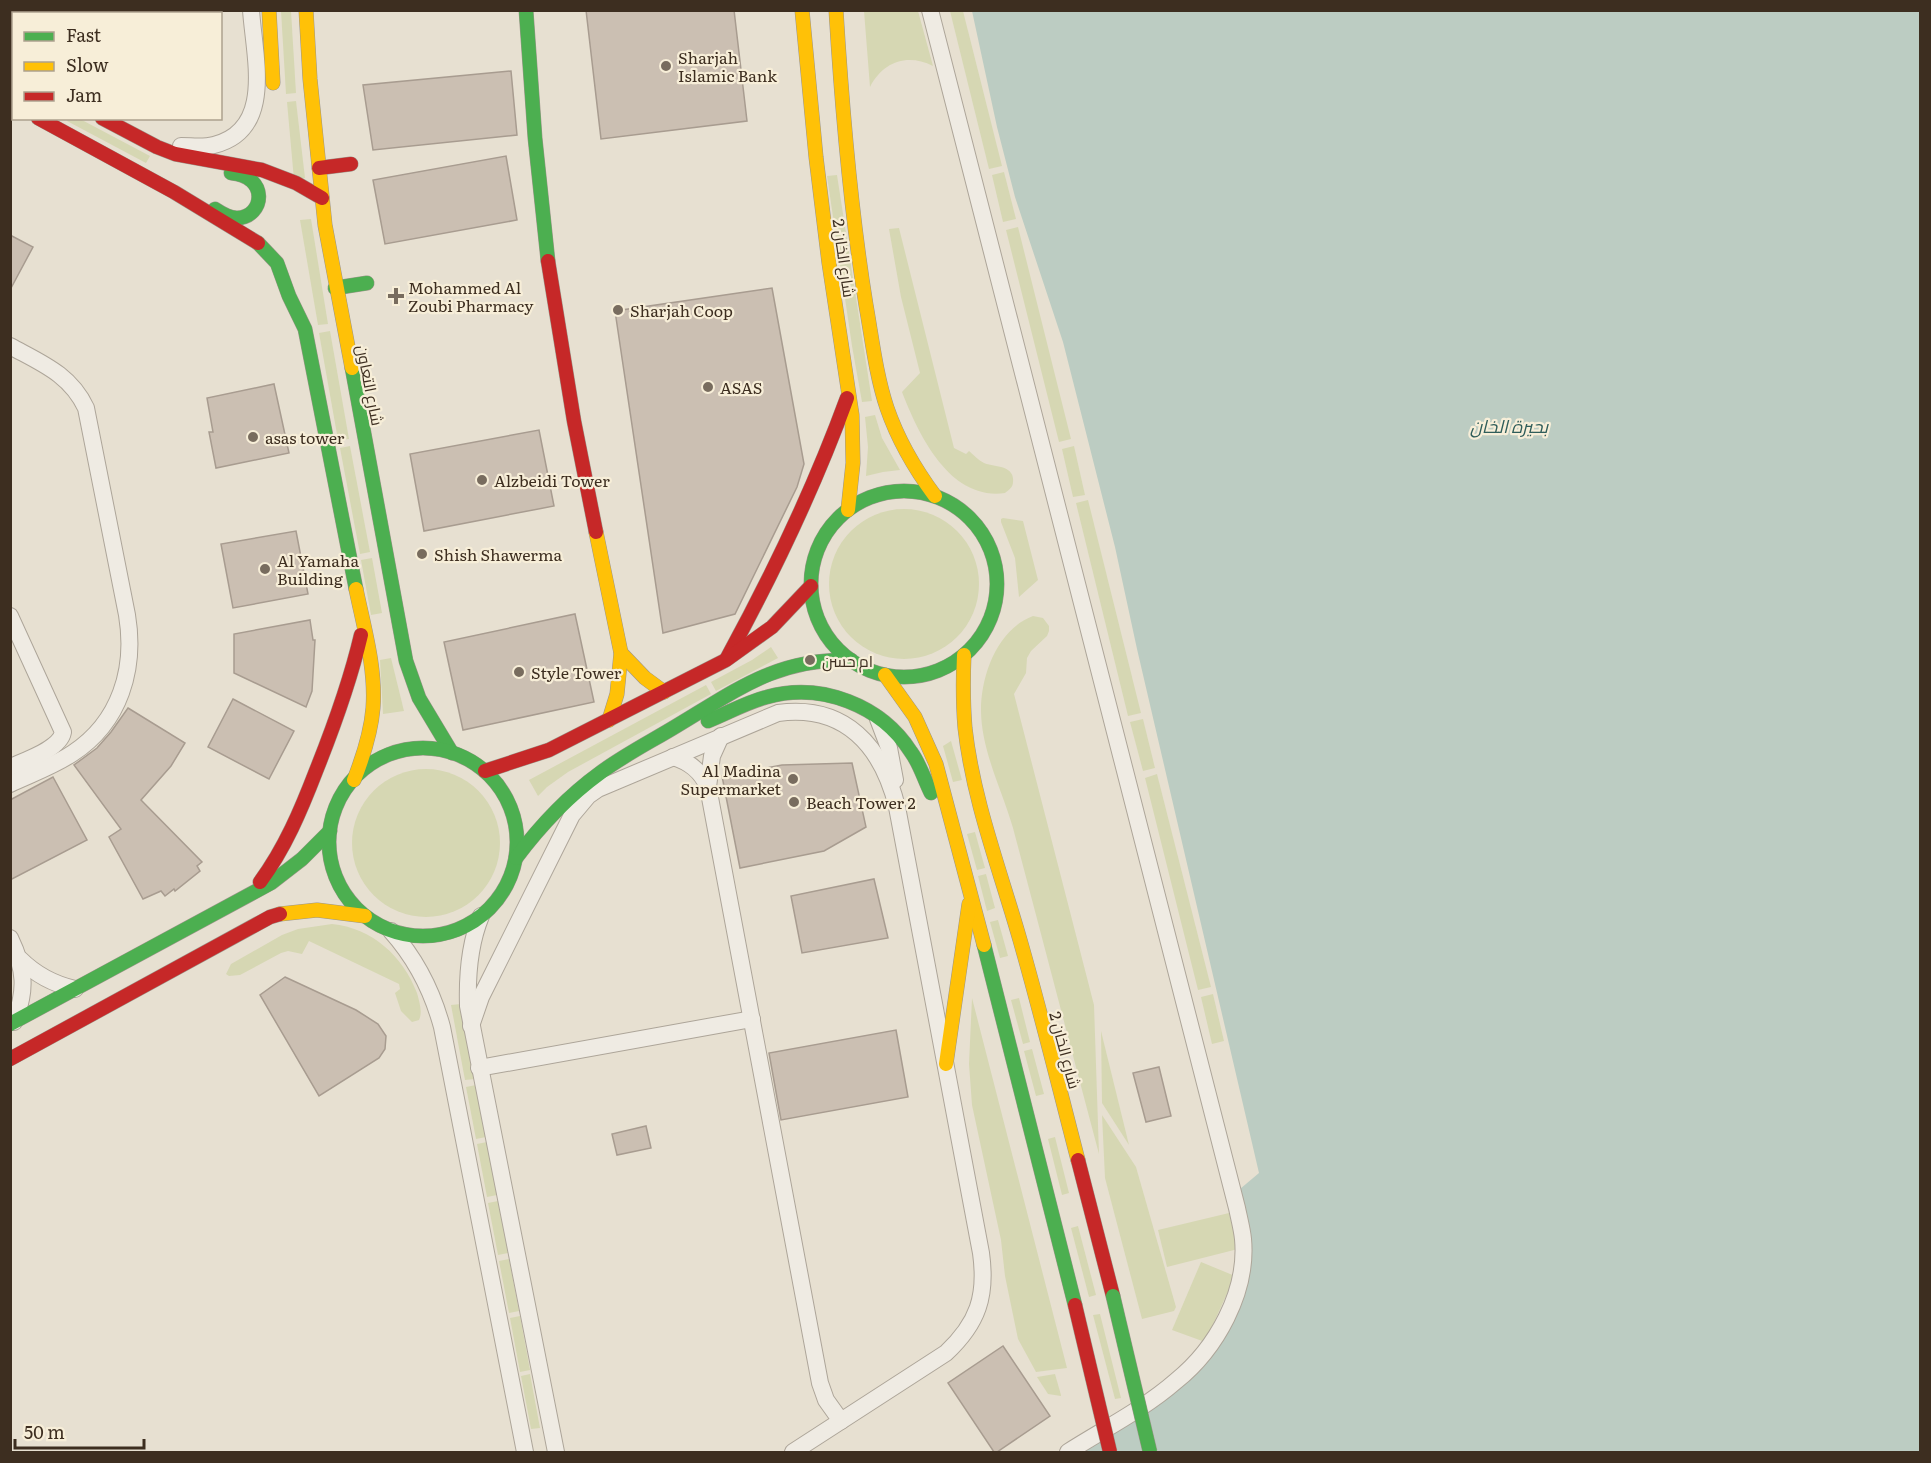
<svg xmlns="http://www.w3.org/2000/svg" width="1931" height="1463" font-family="Literata,Cairo,serif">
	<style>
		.green { fill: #d6d7b3 }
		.water { fill: #bcccc2 }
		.building { fill: #cbbfb2; stroke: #a89c90; stroke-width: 1.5 }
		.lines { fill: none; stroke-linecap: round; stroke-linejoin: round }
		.street-casing { stroke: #ada599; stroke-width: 18 }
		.fast-casing { stroke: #9c958a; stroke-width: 15 }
		.slow-casing { stroke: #9c958a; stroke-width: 15 }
		.jam-casing { stroke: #9c958a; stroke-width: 15 }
		.street { stroke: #efebe3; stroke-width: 16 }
		.fast { stroke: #4caf50; stroke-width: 14 }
		.slow { stroke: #ffc107; stroke-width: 14 }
		.jam { stroke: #c62828; stroke-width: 14 }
		.fast-bridge-casing { stroke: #9c958a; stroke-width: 15; stroke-linecap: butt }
		.jam-bridge-casing { stroke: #9c958a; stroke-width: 15; stroke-linecap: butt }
		.fast-bridge { stroke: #4caf50; stroke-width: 14 }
		.jam-bridge { stroke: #c62828; stroke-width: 14 }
		.poi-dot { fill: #786c5e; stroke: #f7eed8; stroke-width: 2 }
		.labels { text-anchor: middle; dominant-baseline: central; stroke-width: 4.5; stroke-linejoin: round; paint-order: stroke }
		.poi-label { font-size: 16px; fill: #3d2e20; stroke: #f7eed8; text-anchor: start }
		.street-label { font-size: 16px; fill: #3d2e20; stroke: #f7eed8 }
		.water-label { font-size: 18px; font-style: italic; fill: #2f5d5a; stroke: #f7eed8 }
	</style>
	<rect width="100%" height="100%" fill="#e7e0d1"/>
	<!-- green -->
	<g class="green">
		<path d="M281,11H291L296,93L286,94Z"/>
		<path d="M864,11H918L933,66C907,53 883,62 870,87Z"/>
		<path d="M950,11H963L1002,166L989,169Z"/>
		<path d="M296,101L305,178L294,180L287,102Z"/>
		<path d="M68,119H80L150,156L146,163L67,121Z"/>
		<path d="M1004,172L1016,219L1003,222L992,175Z"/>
		<path d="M837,175L872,401L862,402L852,346L827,176Z"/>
		<path d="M311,219L328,324L318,325L300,220Z"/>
		<path d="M1018,227L1071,439L1059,442L1006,230Z"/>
		<path d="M899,228L954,448L966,454L969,451C974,455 978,460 984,463C994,467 1015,465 1013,482C1013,487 1009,490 1005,493C949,501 918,433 902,392L920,373L901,297L889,229Z"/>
		<path d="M330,331L349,439L338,440L319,333Z"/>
		<path d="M875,415L882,438L900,470L883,472L866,476L868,447L865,417Z"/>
		<path d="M350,446L370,552L360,554L340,448Z"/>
		<path d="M1074,446L1085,495L1073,497L1062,449Z"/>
		<path d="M1088,500L1141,713L1128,716L1076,503Z"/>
		<circle cx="904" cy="584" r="75"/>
		<path d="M1003,518L1023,521L1038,580L1019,597L1015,558L1001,522V519Z"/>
		<path d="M372,558L382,613L371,615L361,560Z"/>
		<path d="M1033,616L1043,618L1049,626V631L1047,636L1031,651L1027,658L1026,673L1014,694L1094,1005L1099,1154C1070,1045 1042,937 1013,828C1002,790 981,750 981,710C981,674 998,629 1033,616Z"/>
		<path d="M771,647L778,658L716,691L711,682L752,660Z"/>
		<path d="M391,658L404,711L383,714L380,660Z"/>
		<path d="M706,685L711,694L568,772L547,787L538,796L529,780Z"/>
		<path d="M1143,719L1155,768L1143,771L1130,722Z"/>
		<path d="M951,741L962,780L953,782L943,746Z"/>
		<circle cx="426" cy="843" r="74"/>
		<path d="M1157,774L1211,987L1198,990L1145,778Z"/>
		<path d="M975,832L985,868L977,870L967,834Z"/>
		<path d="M986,874L995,908L987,911L978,876Z"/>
		<path d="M998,920L1008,956L1000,958L990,922Z"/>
		<path d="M332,924C372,928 403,956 417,993C419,1001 423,1012 419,1020L412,1022L401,1011L395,993L400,989L399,984L309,941L302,954L288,951L281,953L240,975L229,976L226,974L231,964L282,935L298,929Z"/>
		<path d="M1213,994L1224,1041L1212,1044L1201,997Z"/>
		<path d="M972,998L1067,1368L1059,1369L1036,1372L1018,1339L1005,1276L1001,1240L972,1105L969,1064Z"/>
		<path d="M1019,998L1030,1042L1023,1044L1011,1000Z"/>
		<path d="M461,1004L475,1079L465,1080L451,1005Z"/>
		<path d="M1101,1031L1129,1145L1102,1103Z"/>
		<path d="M1032,1049L1044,1094L1036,1096L1024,1051Z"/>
		<path d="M476,1085L486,1137L476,1139L466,1087Z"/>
		<path d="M1102,1115L1136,1167L1176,1307L1174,1311L1142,1319L1105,1178Z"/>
		<path d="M1055,1137L1069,1193L1062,1195L1048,1139Z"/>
		<path d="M487,1142L497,1195L487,1197L477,1144Z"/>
		<path d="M498,1201L508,1253L498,1255L488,1203Z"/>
		<path d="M1229,1213L1238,1249L1167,1267L1158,1230Z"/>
		<path d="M1078,1226L1096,1295L1089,1297L1071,1228Z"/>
		<path d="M509,1259L519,1311L509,1313L499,1261Z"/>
		<path d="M1201,1262L1235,1276L1205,1342L1172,1330Z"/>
		<path d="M1100,1314L1121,1398L1115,1399L1093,1315Z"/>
		<path d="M520,1316L530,1370L520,1372L510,1318Z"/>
		<path d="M530,1374L540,1428L531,1429L521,1376Z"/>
		<path d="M1055,1374L1061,1395V1396L1048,1394L1037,1377Z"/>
	</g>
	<!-- water -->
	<path class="water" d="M972,11H1920V1452H1079L1162,1398L1233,1321L1240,1189L1259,1173L1137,649L1115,547L1063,342L1015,197L997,127Z"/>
	<!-- building -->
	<g class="building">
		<path d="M586,10H734L747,121L601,139Z"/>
		<path d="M511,71L517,135L373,150L363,85Z"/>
		<path d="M506,156L517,220L385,244L373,180Z"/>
		<path d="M10,235L33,247L10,290Z"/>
		<path d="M772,288L804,464L797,487L735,614L663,633L615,311Z"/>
		<path d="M274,384L289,453L216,468L209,432H213L207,398Z"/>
		<path d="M539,430L554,506L424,531L410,454Z"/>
		<path d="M296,531L308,594L233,608L221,544Z"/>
		<path d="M575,614L594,702L463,730L444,642Z"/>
		<path d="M310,620L313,640H315L312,691L306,707L234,673V634Z"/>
		<path d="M233,699L294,731L269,779L208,747Z"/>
		<path d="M128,708L185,743L171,766L141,800L202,862L197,866L200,871L175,891L174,889L165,896L161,891L143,899L109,837L121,829L74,765L97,748L111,732Z"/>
		<path d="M852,763L866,827L824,851L740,868L722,776L782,765Z"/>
		<path d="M53,777L87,840L10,880V800Z"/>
		<path d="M874,879L888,938L802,953L791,896Z"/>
		<path d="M285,977L356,1010L378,1024L386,1036L385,1049L379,1058L319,1096L260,995Z"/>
		<path d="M896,1030L908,1097L781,1120L769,1053Z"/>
		<path d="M1159,1067L1171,1116L1146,1122L1133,1073Z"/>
		<path d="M646,1126L651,1148L617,1155L612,1134Z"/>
		<path d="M1003,1346L1050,1416L997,1452H994L948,1383Z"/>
	</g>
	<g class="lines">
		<!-- street casing -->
		<g class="street-casing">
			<g id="street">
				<path d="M930,10L1237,1208C1239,1218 1242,1229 1243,1239C1248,1292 1216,1349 1176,1381C1144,1409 1104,1429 1068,1452"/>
				<path d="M181,146C192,146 203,148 214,145C275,130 254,56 251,10"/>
				<path d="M10,346C41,363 70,374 86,408L127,615C136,669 120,722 73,753C54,766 31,774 10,784"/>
				<path d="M10,616L63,732C60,749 26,760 10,767"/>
				<path d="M878,719L889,748L895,780"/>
				<path d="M721,736L712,756L708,787L820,1383L826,1400L841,1421"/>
				<path d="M673,757C690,762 701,771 708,787"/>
				<path d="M481,916C469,945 467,975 468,1006L556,1452"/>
				<path d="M391,931C416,959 432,990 442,1027L525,1452"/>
				<path d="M10,938C25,969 27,990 14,1022"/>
				<path d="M20,959C36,975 53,984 75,989"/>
				<path d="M471,1026L481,997L572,815L588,796L598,789L778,713C845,704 882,746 897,807L981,1253C987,1296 978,1323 946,1353L793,1452"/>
				<path d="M479,1068L752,1019"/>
			</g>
		</g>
		<!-- fast casing -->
		<g class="fast-casing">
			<g id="fast">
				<path d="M526,10L535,138L548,261"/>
				<path d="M215,209C221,213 229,218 237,218C265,217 269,176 231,173"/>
				<path d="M258,243L277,263L289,296L305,329L356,589"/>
				<path d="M335,288L367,283"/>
				<path d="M352,368L406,661L419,698L452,753"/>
				<circle cx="904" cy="584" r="93"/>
				<path d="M708,721C728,713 747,702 767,697C821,682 881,705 911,752C920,764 924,779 931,793"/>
				<circle cx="423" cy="842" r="94"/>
				<path d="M516,858C540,826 567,797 600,773C624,755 652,741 678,725C738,689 778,658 851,660"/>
				<path d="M984,945L1075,1305"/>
				<path d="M10,1024L271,883L302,859L330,831"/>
			</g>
		</g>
		<!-- slow casing -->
		<g class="slow-casing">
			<g id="slow">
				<path d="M269,10L273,83"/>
				<path d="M306,10L310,79L325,225L352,368"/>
				<path d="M802,10L816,157L829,263L852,415L853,463L848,510"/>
				<path d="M836,10C842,109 850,207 866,305C872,339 876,375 887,408C898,440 915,469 935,496"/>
				<path d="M10,69L14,71"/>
				<path d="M596,532L621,653L617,694L609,720"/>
				<path d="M621,653L645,678L664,692"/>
				<path d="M964,655C963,679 963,704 965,728C973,800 1000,870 1020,940C1041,1013 1059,1087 1078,1160"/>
				<path d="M885,675L915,717L936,764L984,945"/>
				<path d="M354,780C363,757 371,733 373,708C376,668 364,628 356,589"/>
				<path d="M280,914L317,910L365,916"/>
				<path d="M946,1064L969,904"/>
			</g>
		</g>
		<!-- jam casing -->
		<g class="jam-casing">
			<g id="jam">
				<path d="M10,103L14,105"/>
				<path d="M38,118L174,192L258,243"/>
				<path d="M102,118L157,147L175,154L262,170L296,183L322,198"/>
				<path d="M319,168L351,164"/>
				<path d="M548,261L574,421L596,532"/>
				<path d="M727,658C773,574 814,488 847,398"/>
				<path d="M485,771L549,750L726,660L772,627L811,586"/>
				<path d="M260,882C285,848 301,810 316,771C334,726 350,682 361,635"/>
				<path d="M10,1059L270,917L280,914"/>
				<path d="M1078,1160L1113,1296"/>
			</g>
		</g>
		<!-- street -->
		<use href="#street" class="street"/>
		<!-- fast -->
		<use href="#fast" class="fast"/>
		<!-- slow -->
		<use href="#slow" class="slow"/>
		<!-- jam -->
		<use href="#jam" class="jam"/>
		<!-- fast-bridge casing -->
		<g class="fast-bridge-casing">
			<path id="fast-bridge" d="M1113,1296L1150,1452"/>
		</g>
		<!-- jam-bridge casing -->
		<g class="jam-bridge-casing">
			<path id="jam-bridge" d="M1075,1305L1110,1452"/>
		</g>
		<!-- fast-bridge -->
		<use href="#fast-bridge" class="fast-bridge"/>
		<!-- jam-bridge -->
		<use href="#jam-bridge" class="jam-bridge"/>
	</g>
	<!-- markers -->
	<g class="poi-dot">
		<circle cx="666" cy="66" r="6"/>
		<path d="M393 287h6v6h6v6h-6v6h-6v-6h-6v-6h6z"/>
		<circle cx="618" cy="310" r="6"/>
		<circle cx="708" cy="387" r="6"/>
		<circle cx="253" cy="437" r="6"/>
		<circle cx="482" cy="480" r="6"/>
		<circle cx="422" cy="554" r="6"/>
		<circle cx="265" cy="569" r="6"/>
		<circle cx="810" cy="660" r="6"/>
		<circle cx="519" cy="672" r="6"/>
		<circle cx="793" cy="779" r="6"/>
		<circle cx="794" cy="802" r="6"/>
	</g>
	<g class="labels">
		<!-- poi labels -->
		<g class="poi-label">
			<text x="678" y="57">Sharjah<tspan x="678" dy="18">Islamic Bank</tspan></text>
			<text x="408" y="287">Mohammed Al<tspan x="408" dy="18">Zoubi Pharmacy</tspan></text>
			<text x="630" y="310">Sharjah Coop</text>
			<text x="720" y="387">ASAS</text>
			<text x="265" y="437">asas tower</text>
			<text x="494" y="480">Alzbeidi Tower</text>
			<text x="434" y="554">Shish Shawerma</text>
			<text x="277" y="560">Al Yamaha<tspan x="277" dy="18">Building</tspan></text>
			<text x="822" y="660">ام حسن</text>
			<text x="531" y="672">Style Tower</text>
			<text x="781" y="770" text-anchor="end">Al Madina<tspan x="781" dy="18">Supermarket</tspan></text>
			<text x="806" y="802">Beach Tower 2</text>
		</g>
		<!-- street labels -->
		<g class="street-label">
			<text transform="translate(845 258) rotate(82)">شارع الخان 2</text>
			<text transform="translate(371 385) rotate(79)">شارع التعاون</text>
			<text transform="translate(1066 1050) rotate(75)">شارع الخان 2</text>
		</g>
		<!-- water labels -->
		<g class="water-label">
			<text x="1509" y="425">بحيرة الخان</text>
		</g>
	</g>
	<!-- border -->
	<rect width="1931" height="1463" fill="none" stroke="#3d2e20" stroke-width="24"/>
	<!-- legend -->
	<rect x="12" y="12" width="210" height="108" fill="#f7eed8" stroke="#ada18e" stroke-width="1.5"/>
	<rect x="24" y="32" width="30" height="9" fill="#4caf50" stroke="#ada18e" stroke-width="1.5"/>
	<text x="66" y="42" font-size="18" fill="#3d2e20">Fast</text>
	<rect x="24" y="62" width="30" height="9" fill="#ffc107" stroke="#ada18e" stroke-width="1.5"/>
	<text x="66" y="72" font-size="18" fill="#3d2e20">Slow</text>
	<rect x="24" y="92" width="30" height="9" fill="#c62828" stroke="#ada18e" stroke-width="1.5"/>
	<text x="66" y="102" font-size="18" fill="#3d2e20">Jam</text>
	<!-- scale -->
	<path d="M15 1439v9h129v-9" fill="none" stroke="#3d2e20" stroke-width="3"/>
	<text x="24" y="1439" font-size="18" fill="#3d2e20" stroke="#f7eed8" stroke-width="4.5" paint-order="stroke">50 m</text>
</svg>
